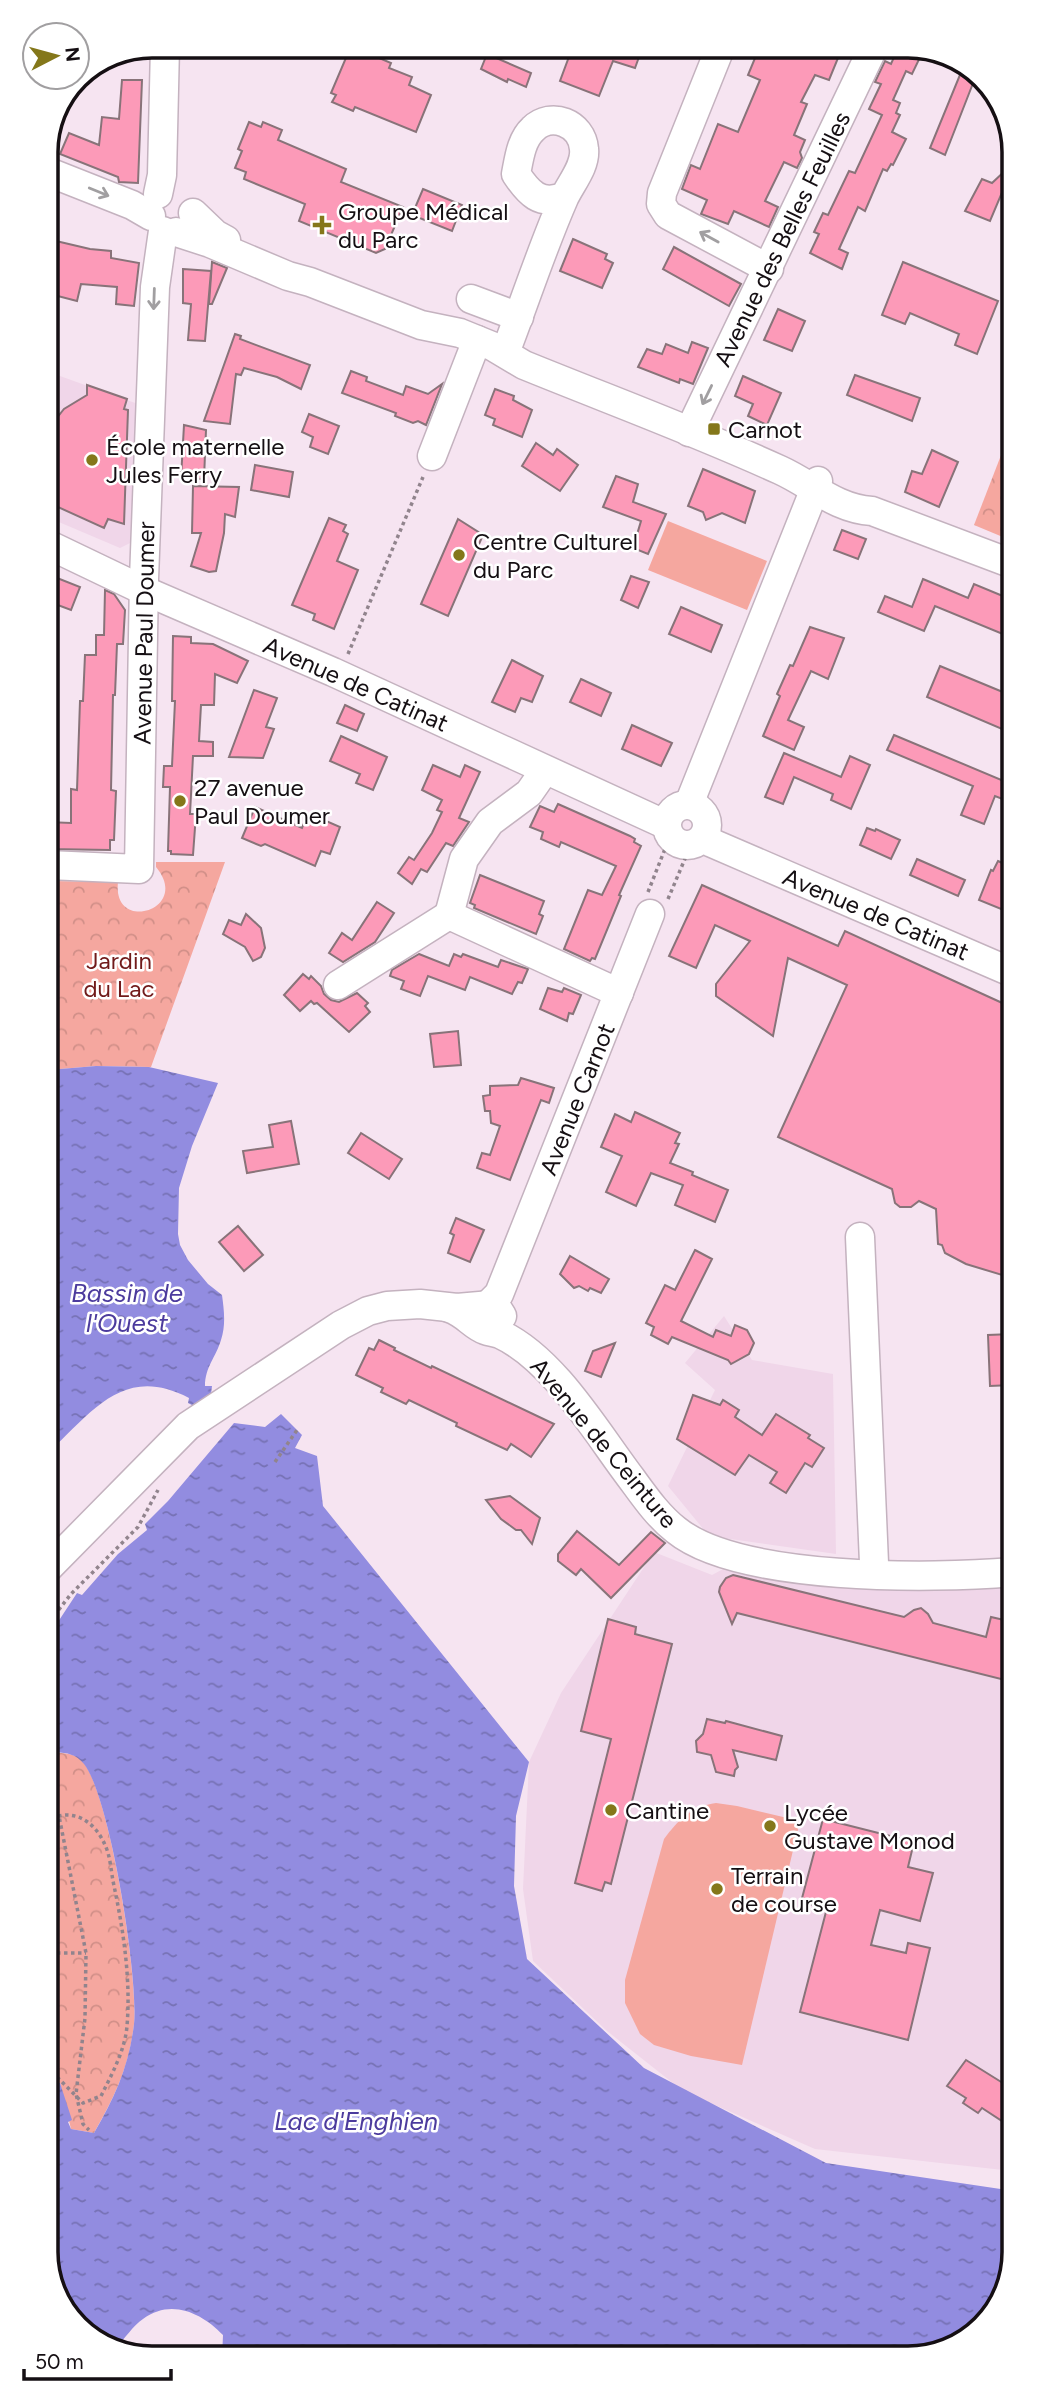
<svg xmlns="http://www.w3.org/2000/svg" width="1060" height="2404" font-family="Figtree,sans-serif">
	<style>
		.built { fill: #f0d6e9 }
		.forest { fill: url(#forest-crowns) }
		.pitch { fill: #f5a79f }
		.water { fill: url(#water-ripples) }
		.building { fill: #fc9ab8; stroke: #887379; stroke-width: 2 }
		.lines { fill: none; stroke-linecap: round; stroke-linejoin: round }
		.minor-casing { stroke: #c4b2bf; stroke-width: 31 }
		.path { stroke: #91848d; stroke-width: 3.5; stroke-dasharray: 3.5 3.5; stroke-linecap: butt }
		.minor { stroke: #fff; stroke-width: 28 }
		.oneway { stroke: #a19fa1 }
		.poi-dot { fill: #84771a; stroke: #fff; stroke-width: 2.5 }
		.labels { text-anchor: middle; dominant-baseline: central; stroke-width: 5; stroke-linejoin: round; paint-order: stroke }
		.poi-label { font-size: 24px; fill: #150f13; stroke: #fff; text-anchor: start }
		.street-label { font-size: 24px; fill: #150f13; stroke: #fff }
		.park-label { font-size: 24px; fill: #711a1a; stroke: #fff }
		.water-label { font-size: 26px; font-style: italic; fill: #4c3b9d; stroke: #fff }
		.rim { fill: none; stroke: #150f13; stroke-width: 3.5 }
	</style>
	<defs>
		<pattern id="forest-crowns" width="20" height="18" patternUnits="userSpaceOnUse" patternTransform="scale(1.75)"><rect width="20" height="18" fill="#f5a79f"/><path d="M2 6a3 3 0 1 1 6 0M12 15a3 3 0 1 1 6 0" fill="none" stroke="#d18f88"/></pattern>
		<pattern id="water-ripples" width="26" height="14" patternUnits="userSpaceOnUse" patternTransform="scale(1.75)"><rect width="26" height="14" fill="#928ce0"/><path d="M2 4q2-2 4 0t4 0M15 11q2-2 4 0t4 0" fill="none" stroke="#7671b4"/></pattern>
	</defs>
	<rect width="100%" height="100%" fill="#f6e4f1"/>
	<!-- built -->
	<g class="built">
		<path d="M46,371L138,404L136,540L120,548L47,517Z"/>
		<path d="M724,1316L752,1360L833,1374L836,1554L709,1536L668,1486L715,1390L685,1363Z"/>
		<path d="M654,1552L712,1575L725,1568L820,1585L902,1590L1013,1584L1014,2164L1012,2171L815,2149L683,2091L607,2031L533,1961L523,1889L529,1762L561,1693Z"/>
	</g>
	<!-- forest -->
	<g class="forest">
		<path d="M1010,432V540L974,525Z"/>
		<path d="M156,862H225L151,1067L96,1066L48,1070V973L57,966L49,881L118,882C112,934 192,910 156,867Z"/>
		<path d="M55,1752C67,1754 76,1753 84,1763C110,1797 139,1980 134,2024C129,2067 115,2096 94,2133L71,2129L60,2083L51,2082L50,1761Z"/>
	</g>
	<!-- pitch -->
	<g class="pitch">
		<path d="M668,521L767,561L747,610L648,570Z"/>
		<path d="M716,1803L737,1806L800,1821L742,2065L691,2056L654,2045L640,2034L625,2003V1980L664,1839C678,1820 692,1806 716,1803Z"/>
	</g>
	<!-- water -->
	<g class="water">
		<path d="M96,1066L149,1067L218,1083L192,1146L179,1188L178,1234L180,1245L188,1260L208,1284L222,1295C224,1310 226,1325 221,1340C216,1357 205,1367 205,1386H212L211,1394L194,1406L188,1403L189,1398C124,1364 93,1411 49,1452L48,1070Z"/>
		<path d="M281,1414L302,1435L295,1448L317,1456L323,1506L529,1762L516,1816L514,1886L527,1959L644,2068L826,2163L1014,2191V2252L996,2311L942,2353L222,2358L223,2335C202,2313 171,2298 143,2319C133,2326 125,2338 116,2348L88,2337L51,2286V2082L60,2083L72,2120L68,2122L71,2129L94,2133C115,2097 129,2066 134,2024C139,1979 110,1797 84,1764C76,1754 67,1753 56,1752L50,1761V1634L77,1593L82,1595L118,1554L147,1530L145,1524L168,1501L234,1423L265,1427Z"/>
	</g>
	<!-- building -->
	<g class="building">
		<path d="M351,46L391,63L389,68L412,77L409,85L431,95L416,132L355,107L353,111L332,102L336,95L331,93Z"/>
		<path d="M573,46H643L635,68L613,61L599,96L560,81Z"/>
		<path d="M760,46H808L838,58L829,80L815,75L801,102L807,104L794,135L805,140L800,152L802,158L797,168L784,162L765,201L778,207L769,227L734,211L728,224L701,214L707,200L682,189L691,165L700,169L718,124L738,132L760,80L748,75Z"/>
		<path d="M899,46H915L924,49L912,74L906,71L893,100L900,103L896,113L900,115L892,132L906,139L893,165L891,164L887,171L883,169L865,211L858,207L839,249L848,253L842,269L810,253L819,234L814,232L823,213L828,215L849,171L855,173L882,115L869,109L881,84L875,82L885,61L891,64Z"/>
		<path d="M487,54L531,73L526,87L508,79L507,82L481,69Z"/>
		<path d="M964,65L977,73L945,155L930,148Z"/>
		<path d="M122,80H142L138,183L119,182L118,177L60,154L69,133L99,145L102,117L119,119Z"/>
		<path d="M249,122L261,127L263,122L282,130L278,140L346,169L341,182L403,207L385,249L376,253L299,221L305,204L244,179L246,172L235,168L242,151L238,149Z"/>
		<path d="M1009,167V176L990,221L965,211L982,179L992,183Z"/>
		<path d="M423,189L462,205L452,231L412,215Z"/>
		<path d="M573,239L607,254L605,259L613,263L602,288L560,271Z"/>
		<path d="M56,241L90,249L111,251V258L139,263L134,306L116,304L117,287L81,284L77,301L46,293V282Z"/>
		<path d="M674,247L741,284L729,306L663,269Z"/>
		<path d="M212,262L227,268L212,304H209Z"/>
		<path d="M903,262L998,301L977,354L955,345L959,334L910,313L905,324L882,315Z"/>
		<path d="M183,269L211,271L205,341L188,340L191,304L183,303Z"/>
		<path d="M778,309L805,321L792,351L764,340Z"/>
		<path d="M235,334L241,336L240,339L310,365L301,389L277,377L244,368L241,375L236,374L230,424L204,421Z"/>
		<path d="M692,342L708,348L693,384L680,379L679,383L638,367L647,349L662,354L666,344L688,353Z"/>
		<path d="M351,371L367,377L366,381L403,395L406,386L428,394L442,384L426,425L418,421L413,423L395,416L396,413L342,393Z"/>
		<path d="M855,375L920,398L912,421L847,395Z"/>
		<path d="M743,376L781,393L767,425L748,416L753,404L735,396Z"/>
		<path d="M87,385L127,399L124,409L128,410L124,524L108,519L104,528L47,502L46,437L52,424L64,409L87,395Z"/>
		<path d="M495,389L514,396L513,400L532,410L522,437L493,425L495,419L485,415Z"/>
		<path d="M309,414L339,426L328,454L310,447L313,437L302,432Z"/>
		<path d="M184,425L206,430L204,479L181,478Z"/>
		<path d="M536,443L553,455L557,449L578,465L560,491L522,466Z"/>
		<path d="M932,450L958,462L939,507L905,492L912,471L922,474Z"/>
		<path d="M255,465L293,472L289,497L251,490Z"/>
		<path d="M703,469L755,491L745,523L722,513L706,520L703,512L688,506Z"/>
		<path d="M616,476L638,484L633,502L666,514L648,554L633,548L641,521L603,507Z"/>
		<path d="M193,486L239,487L235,517L225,514L224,533L216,571L209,572L191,566L201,533H192Z"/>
		<path d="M329,518L346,525L343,531L348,534L337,561L358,570L334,629L313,620L315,614L292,605Z"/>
		<path d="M458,519L483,535L448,616L421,604Z"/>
		<path d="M842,530L866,539L858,559L834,550Z"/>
		<path d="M47,574L80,587L71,610L47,601Z"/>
		<path d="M631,576L649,582L638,608L621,600Z"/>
		<path d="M923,579L968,598L974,584L1010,599V637L935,606L924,631L878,612L885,596L912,607Z"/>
		<path d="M105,590L114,594L125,610L123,644H117L115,695H113L111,790L116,791L114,840H110V850L48,849L47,822L71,823V789L77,790L80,701H83L85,655H96V635H104Z"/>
		<path d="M681,607L722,625L711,652L669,634Z"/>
		<path d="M810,627L844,638L828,679L811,671L788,720L804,727L794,750L763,736L780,696L777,694L790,665L793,666Z"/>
		<path d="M173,636L191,637V643L213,644L248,661L237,683L215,674L214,705H201L199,741L213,742V756H193L190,814H196L193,855L171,854V851H168L170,787H163L164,766H172L175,701H172Z"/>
		<path d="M512,660L543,676L532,702L521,698L515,712L492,702Z"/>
		<path d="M940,666L1010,695V710L1002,729L927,697Z"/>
		<path d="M581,679L611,693L601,716L570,702Z"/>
		<path d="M254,690L277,698L266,727L274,729L263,758L229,757Z"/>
		<path d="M345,705L364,714L357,731L337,723Z"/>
		<path d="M632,725L672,743L661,766L622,749Z"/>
		<path d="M894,735L1011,784L1005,800L995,796L984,824L961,815L973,786L887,750Z"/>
		<path d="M341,736L387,757L373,790L356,783L360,774L330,761Z"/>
		<path d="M784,753L841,777L850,756L870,765L851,809L831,800L833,794L794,777L783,804L765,797Z"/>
		<path d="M433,765L460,777L465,765L480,772L459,818L469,822L453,846L446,843L427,872L421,869L412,884L398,873L409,857L414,860L432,833L442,812L437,810L442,800L422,790Z"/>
		<path d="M558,804L630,836L635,839L634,842L641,846L619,895L621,896L595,959L592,958L590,961L564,949L588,890L602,895L616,866L561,842L559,847L541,839L543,832L530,827L540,806L554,812Z"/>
		<path d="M255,807L302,828L306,818L322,824L324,820L340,827L330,854L321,851L315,866L265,844L261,846L242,838Z"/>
		<path d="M867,828L875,831L876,829L900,840L891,859L860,845Z"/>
		<path d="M917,859L965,880L958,896L910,875Z"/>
		<path d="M998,861L1011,867V913L979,900L991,870L993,871Z"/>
		<path d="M480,875L544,901L539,914L543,916L536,934L474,908L475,905L470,903Z"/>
		<path d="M702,885L838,946L845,931L1011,1007L1012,1278L966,1264L945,1253L942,1245L938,1244L936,1209L919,1201L911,1207H900L895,1203L892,1189L778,1137L847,985L788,958L773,1036L716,996V984L750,941L715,925L696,968L669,956Z"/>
		<path d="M377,902L394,913L375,942L343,962L329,953L342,933L352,940Z"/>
		<path d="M246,914L261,928L265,948L261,957L253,961L245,947L223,934L229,920L241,925Z"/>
		<path d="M419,954L449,966L454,954L461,957L463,954L498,967L501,960L528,969L522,983L518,982L512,994L470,977L465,990L428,976L420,996L401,989L404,981L390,976L392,970Z"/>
		<path d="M303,974L309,979L311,976L321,986L324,994L331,1000L339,1002L357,993L368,1003L365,1006L370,1012L349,1032L317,1003L314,1004L311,1001L300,1011L284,995Z"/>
		<path d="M548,988L562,992L564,988L581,995L573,1014L569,1013L567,1021L540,1009Z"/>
		<path d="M458,1031L461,1065L434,1067L430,1034Z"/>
		<path d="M521,1078L554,1088L549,1103L541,1100L510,1180L477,1168L482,1153L490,1155L500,1126L491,1123L490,1111H485L483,1096L490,1095V1086L518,1085Z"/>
		<path d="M635,1112L680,1133L675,1143L679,1144L670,1163L693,1172L692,1175L728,1190L715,1222L675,1205L683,1185L651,1173L636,1206L606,1192L622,1156L601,1147L615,1114L631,1122Z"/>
		<path d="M291,1121L299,1164L247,1173L243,1151L273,1147L269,1125Z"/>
		<path d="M361,1133L402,1159L389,1179L348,1153Z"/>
		<path d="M456,1218L484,1230L470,1262L448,1253L454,1235L450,1233Z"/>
		<path d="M238,1226L263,1255L244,1271L219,1242Z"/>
		<path d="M695,1250L712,1259L681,1321L713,1337L716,1330L731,1336L735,1325L747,1330L754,1343L749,1354L731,1364L728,1360L672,1337L668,1344L651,1335L654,1327L646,1323L665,1285L675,1290Z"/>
		<path d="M570,1256L609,1279L601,1293L590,1288L588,1291L579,1286L574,1288L560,1274Z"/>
		<path d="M1012,1334V1385L990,1386L988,1335Z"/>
		<path d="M379,1340L395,1348L394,1350L431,1368L432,1366L554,1424L531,1457L511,1444L507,1450L456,1426L457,1423L409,1400L406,1404L381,1392L383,1388L356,1375L369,1348L374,1350Z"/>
		<path d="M615,1343L601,1377L585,1371L593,1351Z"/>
		<path d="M693,1395L720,1405L723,1400L739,1410L735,1417L762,1435L776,1414L810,1435L808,1438L824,1448L812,1467L805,1463L786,1493L770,1483L777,1472L749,1455L735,1475L677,1439Z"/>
		<path d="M510,1496L540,1518L532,1544L521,1530H516L501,1519L486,1500Z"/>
		<path d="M577,1531L619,1565L651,1532L665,1543L611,1598L581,1569L576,1575L558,1561V1554Z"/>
		<path d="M733,1575L904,1617L914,1610L921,1608L928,1614L933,1623L986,1637L991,1617L1013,1622V1682L737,1613L732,1624L719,1592L720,1587L726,1578Z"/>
		<path d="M608,1619L636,1627L635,1634L672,1644L611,1884L605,1882L602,1891L575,1883L611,1739L581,1731Z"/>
		<path d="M707,1719L725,1723L726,1721L782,1736L776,1760L733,1750L738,1767L735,1770L734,1776L716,1772L711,1755L697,1752L696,1741L703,1734Z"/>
		<path d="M823,1819L914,1842L908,1867L933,1873L920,1921L880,1910L871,1945L906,1953L908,1943L930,1948L908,2040L800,2012L827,1908L801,1902Z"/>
		<path d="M966,2060L1014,2090V2101L1002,2121L982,2108L978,2113L963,2103L966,2098L947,2086Z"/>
	</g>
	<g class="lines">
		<!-- minor casing -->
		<g class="minor-casing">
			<g id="minor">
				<path d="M721,46L662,193L661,204L668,215L769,269"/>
				<path d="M46,171L132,205L151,216"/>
				<path d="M158,194L162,175L165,46"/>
				<path d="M193,213L215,234L226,240"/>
				<path d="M176,232L210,243L288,276L310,282L421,325L460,333L492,346L524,365C610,400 697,432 780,470C811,484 836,509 872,511L1010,563"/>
				<path d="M471,299L519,317"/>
				<path d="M505,353C525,301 542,248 564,198C571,183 586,166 584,149C582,123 551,111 533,129C521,140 519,159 516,174C528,192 540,207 565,196"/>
				<path d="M689,432L874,46"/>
				<path d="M432,456L477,340"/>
				<path d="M47,544L143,590L333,672L660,822H666"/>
				<path d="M545,770L529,793L490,822L464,859L449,915L619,993"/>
				<path d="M689,804L818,481"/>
				<circle cx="687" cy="825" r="20"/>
				<path d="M704,837L712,843L1011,972"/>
				<path d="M48,865L139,869L144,579L155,287L163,231"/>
				<path d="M338,985L449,915"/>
				<path d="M860,1237L874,1563"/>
				<path d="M488,1305L499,1294L650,914"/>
				<path d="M449,1308C465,1313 473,1326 485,1330C490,1332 495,1332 500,1334C554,1359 596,1432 631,1478C645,1497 658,1516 676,1530C739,1581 932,1579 1013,1572"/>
				<path d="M49,1567L188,1426L341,1325L368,1311L387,1306L420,1304L457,1308L491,1305L497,1308L502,1316"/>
			</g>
		</g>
		<!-- path -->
		<g class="path">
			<path d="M348,654L423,477"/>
			<path d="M648,892L667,844"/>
			<path d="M668,899L687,854"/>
			<path d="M275,1462L297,1430"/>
			<path d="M50,1621L71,1594L138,1527L158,1490"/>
			<path d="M50,1809L59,1816L86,1953L85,2018L76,2094L83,2124L89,2130"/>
			<path d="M50,1953H86"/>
			<path d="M51,2075H55L83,2103L101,2096C112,2074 125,2050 127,2026C131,1978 123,1928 113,1881C111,1870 110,1855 105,1845C97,1826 80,1811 59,1816"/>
		</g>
		<!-- minor -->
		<use href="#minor" class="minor"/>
	</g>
	<!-- one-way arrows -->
	<defs><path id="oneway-shaft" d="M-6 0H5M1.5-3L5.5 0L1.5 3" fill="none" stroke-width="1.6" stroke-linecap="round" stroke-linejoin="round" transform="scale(1.75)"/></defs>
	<g class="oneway">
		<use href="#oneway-shaft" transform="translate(99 192) rotate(22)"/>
		<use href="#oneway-shaft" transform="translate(709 237) rotate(-151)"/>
		<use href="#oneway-shaft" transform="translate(154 299) rotate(92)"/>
		<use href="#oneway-shaft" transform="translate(707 395) rotate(116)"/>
	</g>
	<!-- markers -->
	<g class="poi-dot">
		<path d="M318.5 214.5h7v7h7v7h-7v7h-7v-7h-7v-7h7z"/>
		<rect x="707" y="422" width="14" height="14" rx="3.5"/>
		<circle cx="92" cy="460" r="7"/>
		<circle cx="459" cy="555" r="7"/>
		<circle cx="180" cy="801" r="7"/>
		<circle cx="611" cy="1810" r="7"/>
		<circle cx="770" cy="1826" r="7"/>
		<circle cx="717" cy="1889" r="7"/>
	</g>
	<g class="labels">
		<!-- poi labels -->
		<g class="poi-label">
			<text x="338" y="211">Groupe Médical<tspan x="338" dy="28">du Parc</tspan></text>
			<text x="728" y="429">Carnot</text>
			<text x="106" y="446">École maternelle<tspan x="106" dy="28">Jules Ferry</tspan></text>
			<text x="473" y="541">Centre Culturel<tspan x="473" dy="28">du Parc</tspan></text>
			<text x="194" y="787">27 avenue<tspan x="194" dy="28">Paul Doumer</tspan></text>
			<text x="625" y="1810">Cantine</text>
			<text x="784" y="1812">Lycée<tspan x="784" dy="28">Gustave Monod</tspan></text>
			<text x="731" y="1875">Terrain<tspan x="731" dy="28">de course</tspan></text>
		</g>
		<!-- street labels -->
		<g class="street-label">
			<text transform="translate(782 239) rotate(-64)">Avenue des Belles Feuilles</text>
			<text transform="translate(144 633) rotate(-89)">Avenue Paul Doumer</text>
			<text transform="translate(356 684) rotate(24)">Avenue de Catinat</text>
			<text transform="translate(876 914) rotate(23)">Avenue de Catinat</text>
			<text transform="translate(577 1099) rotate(-68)">Avenue Carnot</text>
			<text transform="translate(604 1443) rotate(50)">Avenue de Ceinture</text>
		</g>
		<!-- park labels -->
		<g class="park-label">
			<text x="119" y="960">Jardin<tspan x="119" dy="28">du Lac</tspan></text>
		</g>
		<!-- water labels -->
		<g class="water-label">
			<text x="127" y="1293">Bassin de<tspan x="127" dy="30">l'Ouest</tspan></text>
			<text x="356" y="2121">Lac d'Enghien</text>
		</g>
	</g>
	<!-- crop -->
	<path d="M0 0H1060V2404H0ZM152 58H908A94 94 0 0 1 1002 152V2252A94 94 0 0 1 908 2346H152A94 94 0 0 1 58 2252V152A94 94 0 0 1 152 58Z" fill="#fff" fill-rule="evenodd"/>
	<path class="rim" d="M152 58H908A94 94 0 0 1 1002 152V2252A94 94 0 0 1 908 2346H152A94 94 0 0 1 58 2252V152A94 94 0 0 1 152 58Z"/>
	<!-- north arrow -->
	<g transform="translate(56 56) rotate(84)"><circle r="33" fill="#ffffff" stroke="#a19fa1" stroke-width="2"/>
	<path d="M0-5L12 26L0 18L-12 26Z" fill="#84771a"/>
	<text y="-10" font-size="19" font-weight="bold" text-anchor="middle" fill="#150f13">N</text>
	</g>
	<!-- scale -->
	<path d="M24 2369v10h147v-10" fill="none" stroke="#150f13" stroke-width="3.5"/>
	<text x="35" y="2369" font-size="21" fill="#150f13" stroke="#ffffff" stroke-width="5" paint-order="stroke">50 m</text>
</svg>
